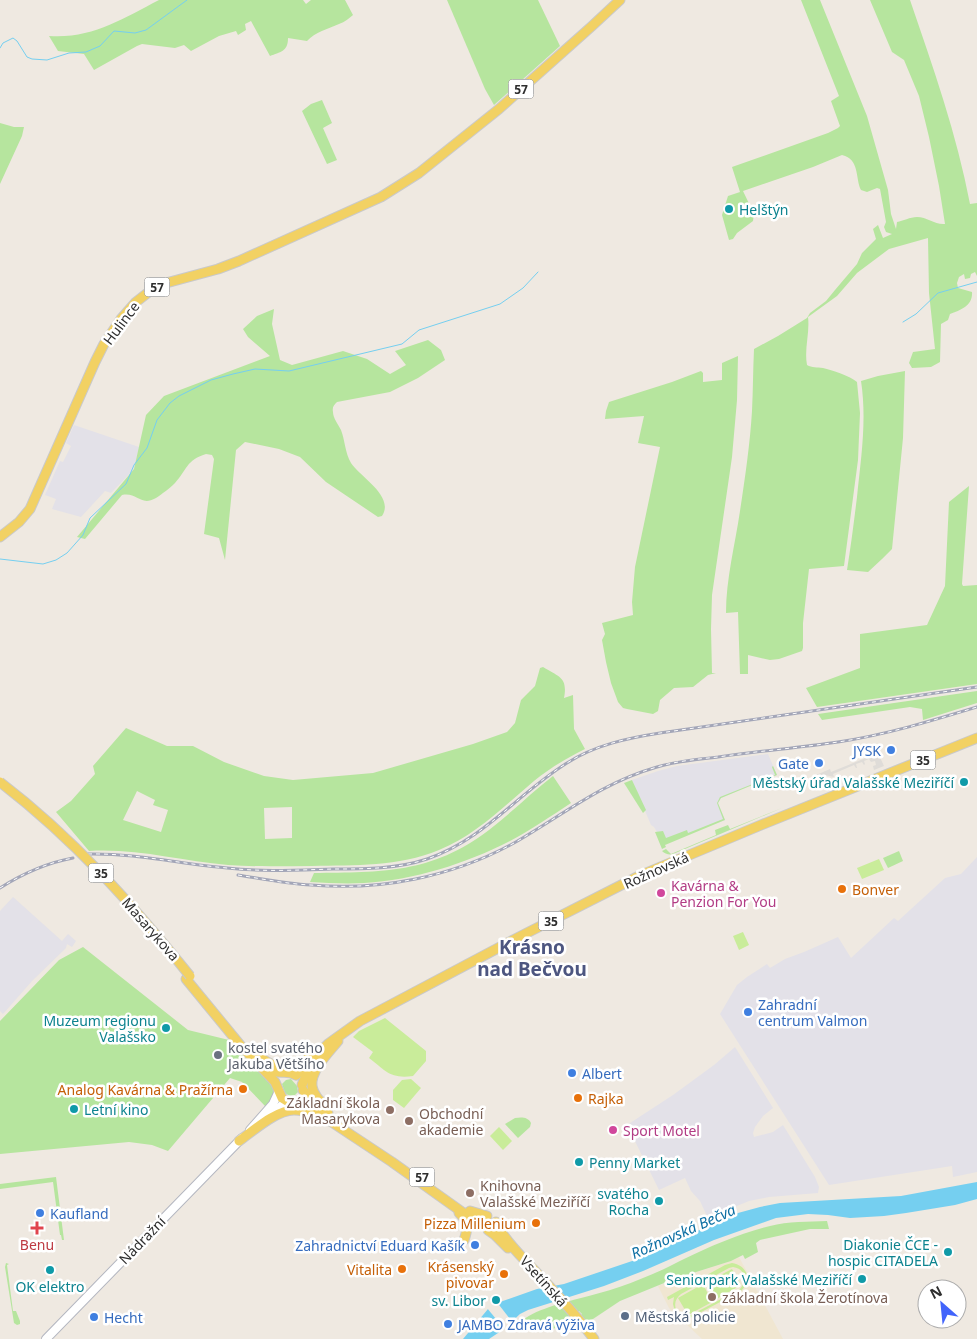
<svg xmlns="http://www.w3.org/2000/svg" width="977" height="1339" font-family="'Noto Sans',sans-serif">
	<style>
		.industrial { fill: #e3e1e8 }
		.education { fill: #f0e6d1 }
		.green { fill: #b6e59e; fill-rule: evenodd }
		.pitch { fill: #c9ec9a; fill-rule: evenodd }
		.plaza { fill: #dfdcd8 }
		.water { fill: #75cff0 }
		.pier { fill: #efe9e1 }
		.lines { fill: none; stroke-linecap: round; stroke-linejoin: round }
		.stream { stroke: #75cff0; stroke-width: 1 }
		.secondary-casing { stroke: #b4b7c1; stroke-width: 10 }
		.primary-casing { stroke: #c9c9c9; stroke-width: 11 }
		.secondary { stroke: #fff; stroke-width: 8 }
		.primary { stroke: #f2d163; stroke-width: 9 }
		.rail-casing { stroke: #a3a6b8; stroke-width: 3 }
		.rail { stroke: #fff; stroke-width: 1; stroke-dasharray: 4; stroke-linecap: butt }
		.primary-bridge-casing { stroke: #c9c9c9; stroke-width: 11; stroke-linecap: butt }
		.primary-bridge { stroke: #f2d163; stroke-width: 9 }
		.culture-dot { fill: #0f9aa8; stroke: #fff; stroke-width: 2 }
		.shop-dot { fill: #3f7fe0; stroke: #fff; stroke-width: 2 }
		.food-dot { fill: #e8710a; stroke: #fff; stroke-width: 2 }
		.hotel-dot { fill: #d1479c; stroke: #fff; stroke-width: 2 }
		.worship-dot { fill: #6b7280; stroke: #fff; stroke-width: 2 }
		.education-dot { fill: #8d6e63; stroke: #fff; stroke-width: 2 }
		.health-dot { fill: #e0444e; stroke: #fff; stroke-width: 2 }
		.service-dot { fill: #5c6f8a; stroke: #fff; stroke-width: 2 }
		.labels { text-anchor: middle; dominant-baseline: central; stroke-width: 5; stroke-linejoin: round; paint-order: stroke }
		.shield { fill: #fff; stroke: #6d6d6d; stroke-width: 1 }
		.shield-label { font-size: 12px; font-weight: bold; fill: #2e2e2e }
		.culture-label { font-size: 14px; fill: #0d838f; stroke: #fff; text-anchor: end }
		.street-label { font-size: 14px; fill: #2e2e2e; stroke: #fff }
		.shop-label { font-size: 14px; fill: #366cbe; stroke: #fff; text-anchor: start }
		.hotel-label { font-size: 14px; fill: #b23c85; stroke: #fff; text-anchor: start }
		.food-label { font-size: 14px; fill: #c56008; stroke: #fff; text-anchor: end }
		.worship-label { font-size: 14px; fill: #5b616d; stroke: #fff; text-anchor: start }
		.education-label { font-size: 14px; fill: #785e54; stroke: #fff; text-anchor: start }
		.health-label { font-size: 14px; fill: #be3a42; stroke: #fff }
		.service-label { font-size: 14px; fill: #4e5e75; stroke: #fff; text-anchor: start }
		.water-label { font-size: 15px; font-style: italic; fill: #0d6fa3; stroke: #fff }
		.district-label { font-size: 19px; font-weight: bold; fill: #4d5680; stroke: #fff }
	</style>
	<rect width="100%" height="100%" fill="#efe9e1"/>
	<!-- industrial -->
	<g class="industrial">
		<path d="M74,425L139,447L134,469L111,493L105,491L81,517L52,509L56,499L45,495L60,461L63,462L71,446L66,443Z"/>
		<path d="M768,754L777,775L721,798L718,803L725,820L673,840H662L654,827L651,825L632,780L658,771L677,766Z"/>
		<path d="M977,857V1172L953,1177L952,1166L829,1185L720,1014L737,985L747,977L767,964L770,968L785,959L804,952L838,937L851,958L894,918L898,921L945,878L961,874Z"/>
		<path d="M13,897L62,941L68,934L76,941L72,947L67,944L66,948L32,981L3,1014L0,1011V911Z"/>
		<path d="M735,1047L773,1108L763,1116L755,1127L753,1133L754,1137L773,1132L783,1125L815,1177L819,1187L818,1193L769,1197L749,1201L713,1216H709L706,1214L700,1201L691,1191L685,1178L659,1190L627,1125L673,1095L714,1065Z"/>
	</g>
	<!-- education -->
	<path class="education" d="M739,1257L783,1339H702L669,1308L658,1286L691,1274L731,1261Z"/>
	<!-- green -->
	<g class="green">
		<path d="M159,0H303L306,4L311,0H345L353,15C349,18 345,22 339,24C328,29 315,32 307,41L288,38C288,52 280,52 270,56L251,21L245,24L246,30L238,35L236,31L219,36L191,51L184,45L175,48L142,44L137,46L94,70L84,54L58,51L49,36C92,39 122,19 159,0Z"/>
		<path d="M447,0H538L560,46L494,105L485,89Z"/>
		<path d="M801,0H820L867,116L888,190L891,214L896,229L897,222C903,221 910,217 917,217C927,217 935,225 945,224L939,186L929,137L919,96L904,60L892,52L870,0H910C933,67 957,135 970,204L977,203V276L975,272L971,274L970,278L965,279L964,274L959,277L957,283L958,288L972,292C973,306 961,310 950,314L948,320L941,324L940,362L931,367L912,368L909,363L913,352L935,349L929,293L928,238L889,249L857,273L837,296L808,317C810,333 804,349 807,365C812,368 817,367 823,368C832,370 850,376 857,382L860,413L858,460L844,566L809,569L803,623V648L802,651L779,659L770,660L748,655V674H740L738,612L726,613C726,579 735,545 740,511C745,478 750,444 752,411C753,391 753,370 754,349L778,336L807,318L810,313L826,301L835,290L857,264L862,253L876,239L873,229L878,225L883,238L892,234L886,232L884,227L886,222L880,189L877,188L867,192L861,190C855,178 860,159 842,155L813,167L743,191L754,214L753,221L737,233L733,239L729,240L722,215L728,196L740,192L732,167L828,133L838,128L840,126L831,101L839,96Z"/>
		<path d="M322,100L332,123L323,128L337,160L327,164L302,111L311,104Z"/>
		<path d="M0,123L14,127H24L22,136L0,184Z"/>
		<path d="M274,309L272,324L280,360L292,365L343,351L367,359L390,374L406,365L395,351L428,340L441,350L445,360L418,378L390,392L337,402C334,405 332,407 333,412C333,418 338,424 341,430C345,440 345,453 351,463C360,477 395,496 382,516L378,517L326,482L300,457L279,449L245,442L236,450L225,560L219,538L204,534L214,459L212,455L206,454C186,460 187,470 175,483C170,488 162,494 156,498C140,507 138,492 122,495L85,539L77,537L134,469L146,415L164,396L270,356L248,337L243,329L257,316Z"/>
		<path d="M738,356L737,400L732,457L712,595L711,629L712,673H716L708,675L693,687L674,688L660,700L658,711L653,714L627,709L623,708L618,702L611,683L606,662L602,640L605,634L602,623L633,615L632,602L635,567L660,447L638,443L644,416L605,419L606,411L609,402L672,382L701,371L703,373V382L722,380V363Z"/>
		<path d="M905,371L903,438L892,549L882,559L868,572L847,570C851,546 854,521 857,497C861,458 867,420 861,381L878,376Z"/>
		<path d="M969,486L962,584L963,586L977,585V684L817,707L806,688L860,668V634L927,625L945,586L949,502Z"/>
		<path d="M543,667C559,677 568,677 564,698L573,695L574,729L585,749C567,758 550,768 534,781C504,806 476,835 439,850C398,867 355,865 312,866C284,866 256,867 228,865C181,861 136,848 89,851L56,812L71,801L95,774L93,766L126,728L167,746H193L224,762L264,776L293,780L373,773L473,744L507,732L515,723L521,700L535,686L540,668ZM137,791L155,800L153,805L168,810L161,832L123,820ZM292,807V838L265,839L264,808Z"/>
		<path d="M977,691V703L923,720L922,709L910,707L822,720L818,714Z"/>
		<path d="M773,766L777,775L721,798L718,803L725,820L665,845L666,847L662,849L655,832L663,831L666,838L687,830L688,833L723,819L717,803L720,797L775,775L772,767Z"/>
		<path d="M553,776L571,803C551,816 531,830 510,841C465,864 414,880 364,883C346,884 328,883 310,882L314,873C382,872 431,874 489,830C511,813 531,793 553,776Z"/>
		<path d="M632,780L646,810L643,813L624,783Z"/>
		<path d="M782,808L673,854C669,855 665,854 662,851L666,849L671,854L716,835L715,830L728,825L730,829Z"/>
		<path d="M899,851L903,861L888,868L883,858Z"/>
		<path d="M83,947L188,1030L229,1040L273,1083L275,1093L271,1100L265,1106L242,1082L230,1078L168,1151L152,1145L129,1142L0,1154V1021L59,960Z"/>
		<path d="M291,1079L297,1086L298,1092L295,1095L290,1096L285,1093L282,1084L286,1080Z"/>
		<path d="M515,1118C522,1117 528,1117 531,1123L530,1127L518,1138L505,1124Z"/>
		<path d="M56,1177L64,1240H62L61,1235H60L53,1182L0,1189V1184Z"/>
		<path d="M827,1221L829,1229H810L760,1240L756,1243L758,1252L745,1259L743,1255L731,1261L674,1279L620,1301L587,1323L580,1316L582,1314L579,1311L568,1319L571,1323L570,1326L544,1330H541L540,1326L538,1325H534L531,1330L523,1328L519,1325C526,1312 562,1303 577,1299C607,1292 636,1282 664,1269C671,1266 677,1262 684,1259C711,1246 741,1233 770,1226C788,1221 809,1222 827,1221Z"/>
		<path d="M6,1263L9,1264L7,1265L13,1311H16L20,1321V1324L17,1325L14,1323L5,1267Z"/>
	</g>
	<!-- pitch -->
	<g class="pitch">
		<path d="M879,859L884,870L862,879L857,868Z"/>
		<path d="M743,932L749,945L739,950L733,936Z"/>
		<path d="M385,1018L426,1051V1061L413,1076C390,1079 386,1071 369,1058L373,1052L353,1037L359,1031Z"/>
		<path d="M411,1079L421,1088L404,1108L393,1100V1090L402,1080Z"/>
		<path d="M499,1127L512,1141L503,1150L490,1136Z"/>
		<path d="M732,1263C748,1266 752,1280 741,1291L690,1318H683L675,1312L673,1304L674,1297L668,1300L667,1297L725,1265ZM733,1267C745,1269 748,1279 740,1289L691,1315H684L677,1311C673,1304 676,1298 681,1294L729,1268Z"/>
		<path d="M732,1269L741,1285L715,1300L705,1283Z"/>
		<path d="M703,1284L712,1302L688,1315L678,1298Z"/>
	</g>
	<!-- plaza -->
	<path class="plaza" d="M878,753L884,766L874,770L873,766L876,765L875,761L871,762L869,759L864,761L865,764L864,765L862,762L856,764L857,768H856L854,765L833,774L834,777L825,775L819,776L816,775L830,769L831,772Z"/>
	<!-- water -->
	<path class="water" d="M977,1182V1199L955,1205L906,1213L884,1216L850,1218L828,1215L808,1214L776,1218L714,1240L643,1271L604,1286L528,1310L520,1314L504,1329L489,1339H463L488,1309L500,1302L537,1289L564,1284L641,1258L677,1240L738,1213L760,1207L780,1203L901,1196Z"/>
	<!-- pier -->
	<path class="pier" d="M496,1301L513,1323L505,1330L487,1308Z"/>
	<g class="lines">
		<!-- stream -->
		<g class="stream">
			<path d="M0,48L3,43L13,38L17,41L27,57L32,59L47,60L69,53L86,52L100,46L114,31L135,33L146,30L187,0"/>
			<path d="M903,322L916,314L938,293L977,282"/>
			<path d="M0,559L43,564L56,560L67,553L83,535L90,518L126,484L134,465L147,448L157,420L170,403L179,396L211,380L233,374L255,369L289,371L402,344L419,330L500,304L523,288L538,272"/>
		</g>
		<!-- secondary casing -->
		<g class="secondary-casing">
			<g id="secondary">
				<path d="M267,1117L287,1101"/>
				<path d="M250,1130L273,1104L279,1091"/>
				<path d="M46,1339L242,1138"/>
			</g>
		</g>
		<!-- primary casing -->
		<g class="primary-casing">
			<g id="primary">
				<path d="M0,537L19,522L30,509L95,362L104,344L121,319L136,302L150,291L166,283L218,269L239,261L381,197L419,173L499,109L592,26L620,0"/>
				<path d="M186,979L241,1046L275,1082L282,1098L290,1103L302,1104L309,1107L392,1162L462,1212L482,1222"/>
				<path d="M253,1052C275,1069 285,1074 310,1057"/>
				<path d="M265,1065C278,1078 284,1068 296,1075"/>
				<path d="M296,1075L328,1044L360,1021L517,938L639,876L761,825L977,738"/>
				<path d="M302,1085L305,1078L313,1066"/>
				<path d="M303,1090L308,1098L328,1113"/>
				<path d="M325,1106C319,1100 313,1094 312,1086C310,1071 329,1052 338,1041"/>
				<path d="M239,1141C253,1131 276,1110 294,1110C301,1110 307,1112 313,1115"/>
				<path d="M470,1211L487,1216"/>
				<path d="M459,1213C469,1222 468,1229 464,1240"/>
				<path d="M496,1222C501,1237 524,1259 535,1271C556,1293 576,1315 594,1339"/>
				<path d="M488,1230L495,1235L508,1248"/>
			</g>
		</g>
		<!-- secondary -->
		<use href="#secondary" class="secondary"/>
		<!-- primary -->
		<use href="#primary" class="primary"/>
		<!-- rail casing -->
		<g class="rail-casing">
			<g id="rail">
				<path d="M88,854C135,853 181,864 227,868C262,872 298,870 333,869C365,869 397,869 427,859C485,839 517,794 567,763C595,745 628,738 660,733L977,687"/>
				<path d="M238,875C263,879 287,884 311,885C381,891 452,877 514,843C563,815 601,783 657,767C677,761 698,759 718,757C758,751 798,748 838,742C885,735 931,721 977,707"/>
				<path d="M0,888C22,874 46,863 73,858"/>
			</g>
		</g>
		<!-- rail -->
		<use href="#rail" class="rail"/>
		<!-- primary-bridge casing -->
		<g class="primary-bridge-casing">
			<path id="primary-bridge" d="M0,782C72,837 133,905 190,976"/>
		</g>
		<!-- primary-bridge -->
		<use href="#primary-bridge" class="primary-bridge"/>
	</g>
	<!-- markers -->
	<g class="culture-dot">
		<circle cx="729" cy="209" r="5"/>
		<circle cx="964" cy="782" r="5"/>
		<circle cx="166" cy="1028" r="5"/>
		<circle cx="74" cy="1109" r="5"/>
		<circle cx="579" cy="1162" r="5"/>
		<circle cx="659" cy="1201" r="5"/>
		<circle cx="948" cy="1252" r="5"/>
		<circle cx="50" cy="1270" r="5"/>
		<circle cx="862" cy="1279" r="5"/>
		<circle cx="496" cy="1300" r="5"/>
	</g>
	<g class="shop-dot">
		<circle cx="891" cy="750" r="5"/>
		<circle cx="819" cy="763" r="5"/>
		<circle cx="748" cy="1012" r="5"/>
		<circle cx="572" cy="1073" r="5"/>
		<circle cx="40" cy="1213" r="5"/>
		<circle cx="475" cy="1245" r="5"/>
		<circle cx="94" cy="1317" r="5"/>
		<circle cx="448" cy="1324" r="5"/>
	</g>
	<g class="food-dot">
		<circle cx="842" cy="889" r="5"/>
		<circle cx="243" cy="1089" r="5"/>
		<circle cx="578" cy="1098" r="5"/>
		<circle cx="536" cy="1223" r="5"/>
		<circle cx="402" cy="1269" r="5"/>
		<circle cx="504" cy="1274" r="5"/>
	</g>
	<g class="hotel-dot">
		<circle cx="661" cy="893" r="5"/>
		<circle cx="613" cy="1130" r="5"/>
	</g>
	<circle class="worship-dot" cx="218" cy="1055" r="5"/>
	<g class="education-dot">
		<circle cx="390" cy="1110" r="5"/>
		<circle cx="409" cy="1121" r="5"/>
		<circle cx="470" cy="1193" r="5"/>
		<circle cx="712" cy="1297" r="5"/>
	</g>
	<path class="health-dot" d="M34.5 1220.5h5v5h5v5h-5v5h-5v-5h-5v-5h5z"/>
	<circle class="service-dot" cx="625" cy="1316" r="5"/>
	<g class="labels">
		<!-- shield labels -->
		<g class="shield">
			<rect x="508.5" y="79.5" width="25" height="19" rx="4"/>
			<rect x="144.5" y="277.5" width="25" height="19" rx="4"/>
			<rect x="910.5" y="750.5" width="25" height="19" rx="4"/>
			<rect x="88.5" y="863.5" width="25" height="19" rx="4"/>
			<rect x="538.5" y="911.5" width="25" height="19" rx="4"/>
			<rect x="409.5" y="1167.5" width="25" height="19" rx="4"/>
		</g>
		<g class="shield-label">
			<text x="521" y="89">57</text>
			<text x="157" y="287">57</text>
			<text x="923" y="760">35</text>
			<text x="101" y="873">35</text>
			<text x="551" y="921">35</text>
			<text x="422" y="1177">57</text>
		</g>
		<!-- culture labels -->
		<g class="culture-label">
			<text x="739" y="209" text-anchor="start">Helštýn</text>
			<text x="954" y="782">Městský úřad Valašské Meziříčí</text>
			<text x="156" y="1020">Muzeum regionu<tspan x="156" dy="16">Valašsko</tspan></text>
			<text x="84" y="1109" text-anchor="start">Letní kino</text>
			<text x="589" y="1162" text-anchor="start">Penny Market</text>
			<text x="649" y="1193">svatého<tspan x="649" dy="16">Rocha</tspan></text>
			<text x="938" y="1244">Diakonie ČCE -<tspan x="938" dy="16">hospic CITADELA</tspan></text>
			<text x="852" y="1279">Seniorpark Valašské Meziříčí</text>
			<text x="50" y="1286" text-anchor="middle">OK elektro</text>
			<text x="486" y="1300">sv. Libor</text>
		</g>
		<!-- street labels -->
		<g class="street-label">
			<text transform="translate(121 323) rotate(-53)">Hulince</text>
			<text transform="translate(656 870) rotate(-24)">Rožnovská</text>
			<text transform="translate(151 929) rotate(49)">Masarykova</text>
			<text transform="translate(142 1240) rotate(-46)">Nádražní</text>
			<text transform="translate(544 1281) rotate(48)">Vsetínská</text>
		</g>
		<!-- shop labels -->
		<g class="shop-label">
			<text x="881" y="750" text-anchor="end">JYSK</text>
			<text x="809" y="763" text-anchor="end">Gate</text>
			<text x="758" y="1004">Zahradní<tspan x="758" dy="16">centrum Valmon</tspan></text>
			<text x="582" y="1073">Albert</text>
			<text x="50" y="1213">Kaufland</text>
			<text x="465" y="1245" text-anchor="end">Zahradnictví Eduard Kašík</text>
			<text x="104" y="1317">Hecht</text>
			<text x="458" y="1324">JAMBO Zdravá výživa</text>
		</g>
		<!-- hotel labels -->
		<g class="hotel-label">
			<text x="671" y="885">Kavárna &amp;<tspan x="671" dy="16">Penzion For You</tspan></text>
			<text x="623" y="1130">Sport Motel</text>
		</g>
		<!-- food labels -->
		<g class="food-label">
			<text x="852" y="889" text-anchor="start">Bonver</text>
			<text x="233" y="1089">Analog Kavárna &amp; Pražírna</text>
			<text x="588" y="1098" text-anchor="start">Rajka</text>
			<text x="526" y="1223">Pizza Millenium</text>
			<text x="494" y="1266">Krásenský<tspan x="494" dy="16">pivovar</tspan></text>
			<text x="392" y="1269">Vitalita</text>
		</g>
		<!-- worship labels -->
		<g class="worship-label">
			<text x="228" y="1047">kostel svatého<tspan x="228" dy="16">Jakuba Většího</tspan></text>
		</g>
		<!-- education labels -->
		<g class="education-label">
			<text x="380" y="1102" text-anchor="end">Základní škola<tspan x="380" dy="16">Masarykova</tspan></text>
			<text x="419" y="1113">Obchodní<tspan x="419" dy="16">akademie</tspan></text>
			<text x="480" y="1185">Knihovna<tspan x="480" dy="16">Valašské Meziříčí</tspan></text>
			<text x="722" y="1297">základní škola Žerotínova</text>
		</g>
		<!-- health labels -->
		<g class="health-label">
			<text x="37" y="1244">Benu</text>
		</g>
		<!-- service labels -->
		<g class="service-label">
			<text x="635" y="1316">Městská policie</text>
		</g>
		<!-- water labels -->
		<g class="water-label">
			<text transform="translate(683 1231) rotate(-24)">Rožnovská Bečva</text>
		</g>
		<!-- district labels -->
		<g class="district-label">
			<text x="532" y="947">Krásno<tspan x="532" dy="22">nad Bečvou</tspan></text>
		</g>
	</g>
	<!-- north arrow -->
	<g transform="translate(942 1304) rotate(333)"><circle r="24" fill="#ffffff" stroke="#ababab"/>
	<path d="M0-4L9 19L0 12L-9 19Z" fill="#4264fb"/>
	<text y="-8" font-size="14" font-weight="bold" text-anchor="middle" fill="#2e2e2e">N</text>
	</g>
</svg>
